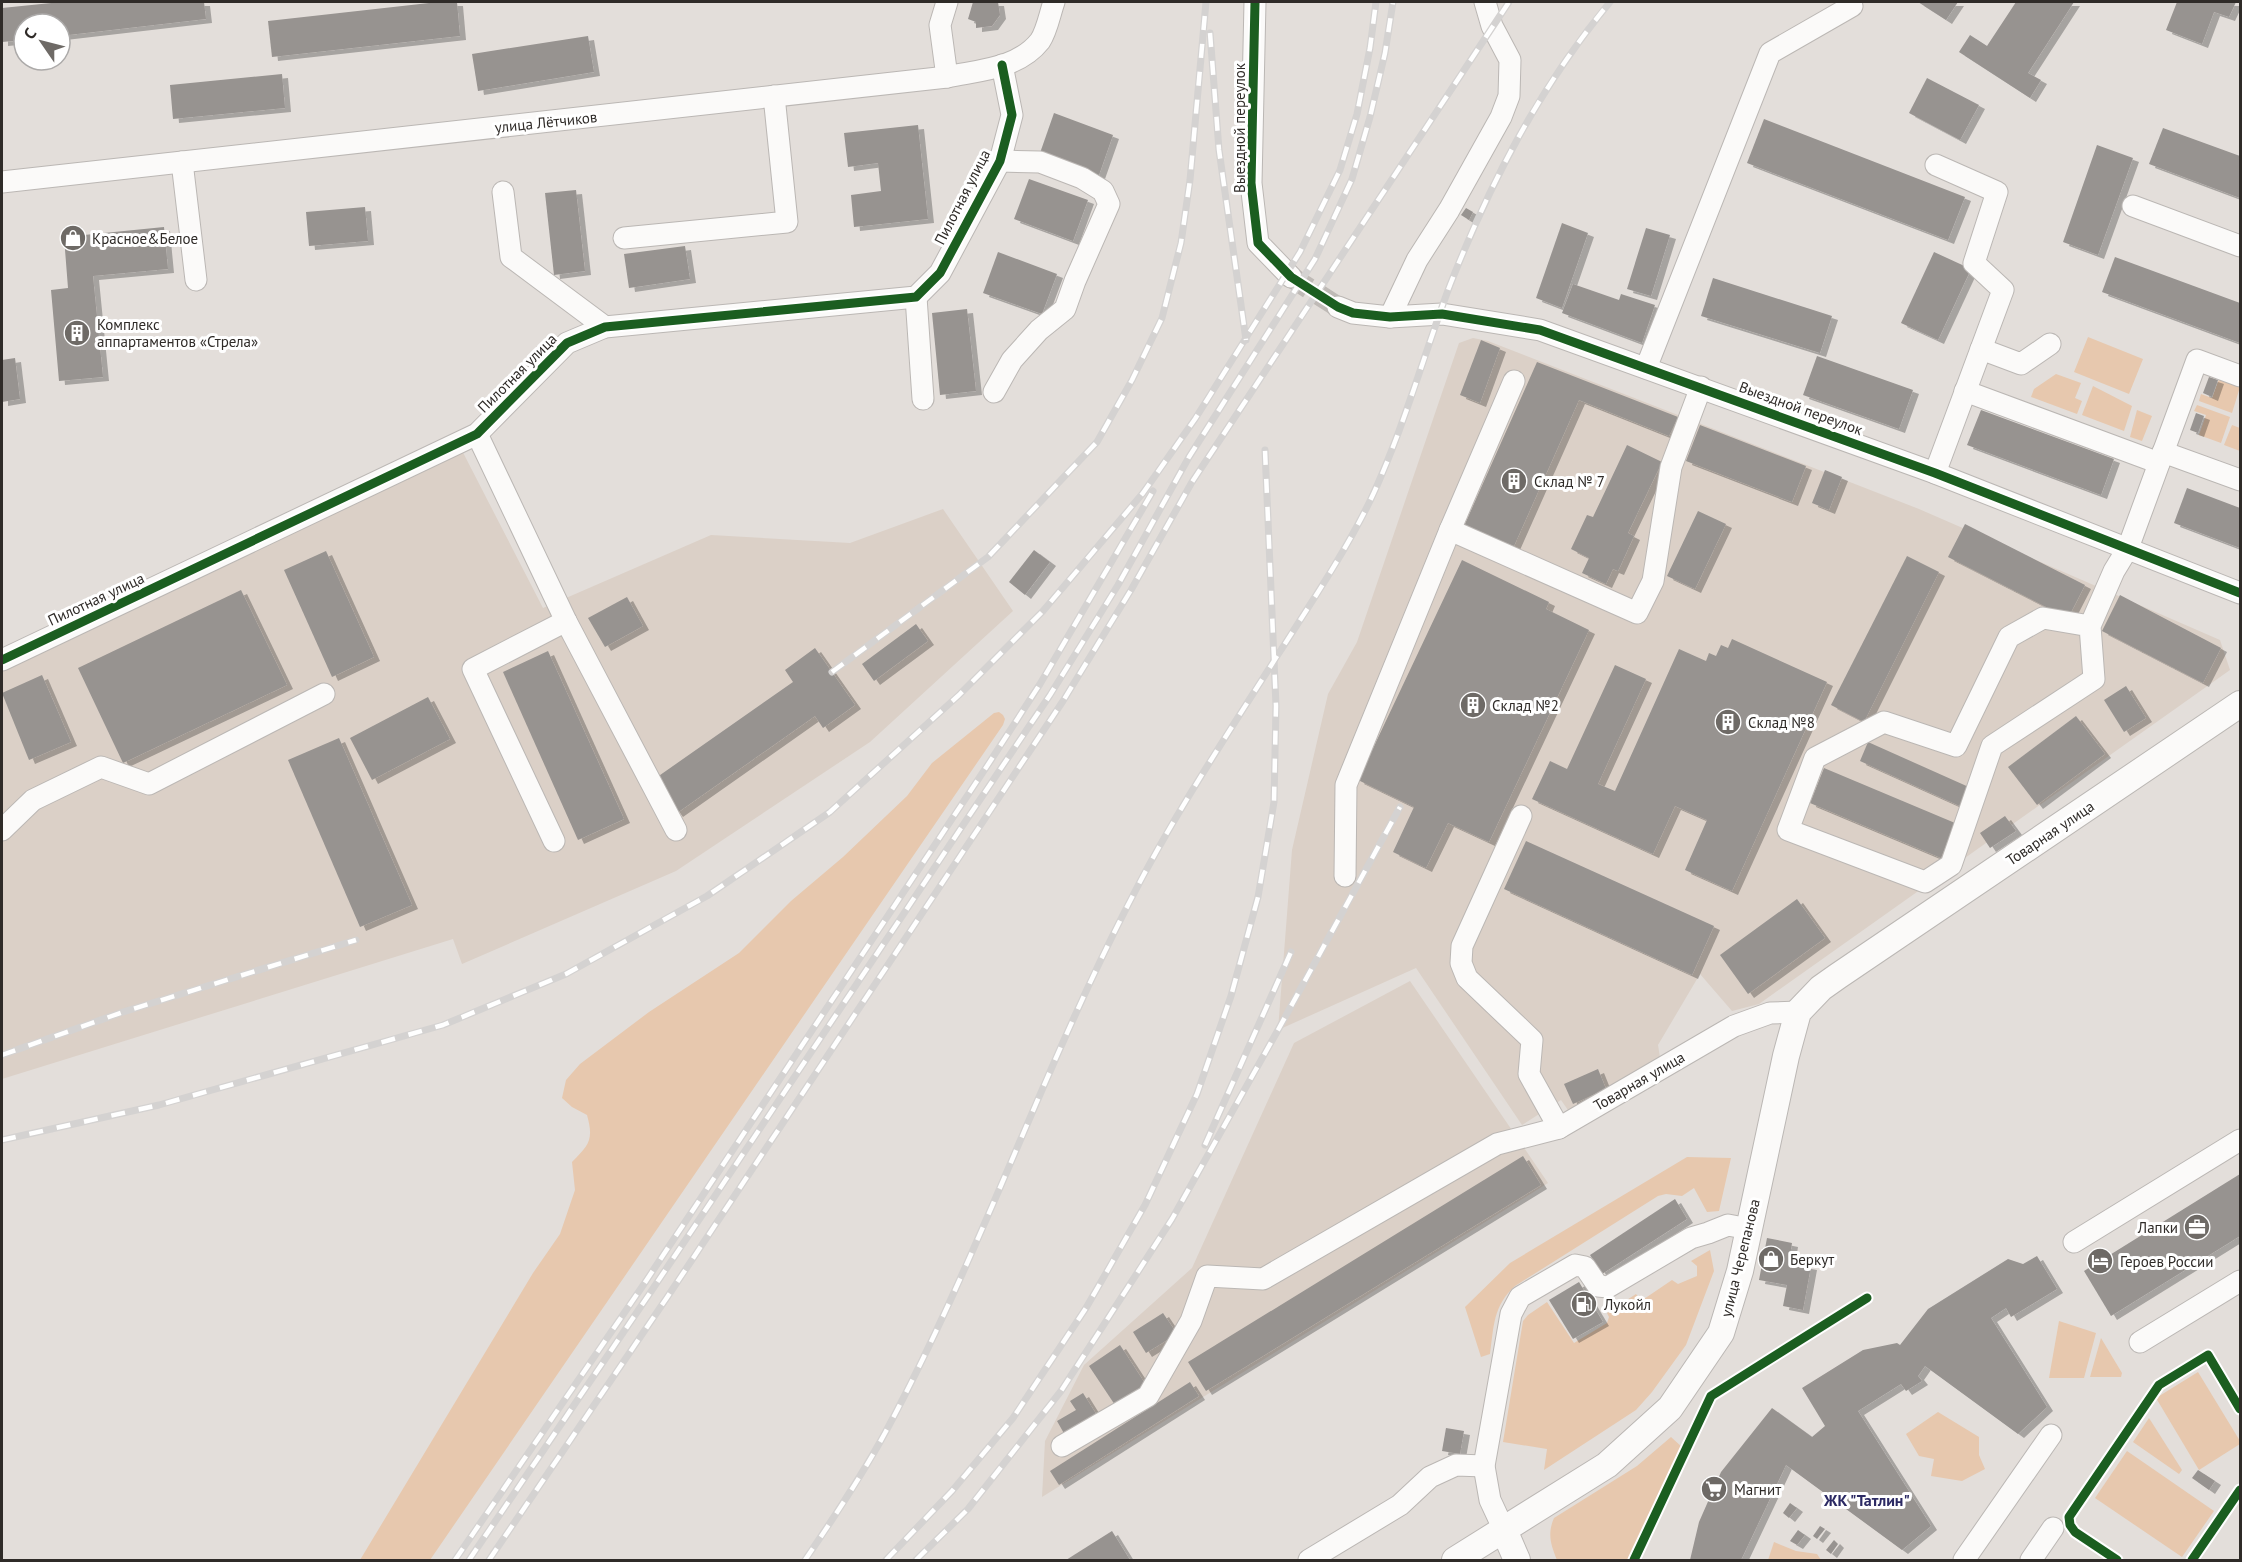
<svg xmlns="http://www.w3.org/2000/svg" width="2242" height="1562" font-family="'PT Sans',sans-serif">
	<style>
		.built { fill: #dbd0c7 }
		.green { fill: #e7c8ae }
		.building { fill: #979390; filter: url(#shadow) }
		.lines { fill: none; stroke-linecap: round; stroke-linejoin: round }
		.minor-tunnel { stroke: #bfbab6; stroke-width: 21; stroke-dasharray: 21 10; stroke-linecap: butt }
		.minor-casing { stroke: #bbb7b4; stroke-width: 23 }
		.major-casing { stroke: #bbb7b4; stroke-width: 28 }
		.minor { stroke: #fbfaf9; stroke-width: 21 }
		.major { stroke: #fbfaf9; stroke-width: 26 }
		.rail-casing { stroke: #d4d2d1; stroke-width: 7 }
		.rail { stroke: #fff; stroke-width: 4.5; stroke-dasharray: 14; stroke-linecap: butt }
		.cycleway-casing { stroke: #fff; stroke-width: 13 }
		.cycleway { stroke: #1b5e20; stroke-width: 9 }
		.labels { text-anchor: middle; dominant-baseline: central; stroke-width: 6; stroke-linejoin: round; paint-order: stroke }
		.street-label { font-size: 15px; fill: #2f2b28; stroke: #fff }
		.poi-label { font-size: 15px; fill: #2f2b28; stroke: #fff; text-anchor: start }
		.neighbourhood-label { font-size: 16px; font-weight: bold; fill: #2c2a64; stroke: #fff }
	</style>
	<defs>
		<filter id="shadow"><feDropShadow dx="6" dy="4" stdDeviation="0" flood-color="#0004"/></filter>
	</defs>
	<rect width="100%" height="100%" fill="#e3deda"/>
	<!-- built -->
	<g class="built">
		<path d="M1473,338L1488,341L1919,509L2220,640L2230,670L1759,1004L1732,1011L1700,974L1658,1045L1661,1064L1570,1113L1561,1100L1522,1125L1416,968L1278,1030L1292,850L1328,694L1357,642L1459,343Z"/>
		<path d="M454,435L543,608L711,535L850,543L943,509L1013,611L870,742L676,871L462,964L453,939L2,1079V649Z"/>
		<path d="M1410,981L1548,1183L1042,1497L1045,1441L1084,1365L1192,1268L1294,1043Z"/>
	</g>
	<!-- green -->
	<g class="green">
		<path d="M2088,337L2143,359L2129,394L2074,372Z"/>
		<path d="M2056,374L2081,383L2075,398L2082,401L2077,414L2031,397L2034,389Z"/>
		<path d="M2219,379L2240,387L2232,413L2199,401L2201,394L2212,398Z"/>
		<path d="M2093,386L2132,406L2124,431L2082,415Z"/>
		<path d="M2197,405L2230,417L2221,443L2199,435L2206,415L2194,411Z"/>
		<path d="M2137,410L2152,416L2142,441L2130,437Z"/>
		<path d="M2232,425L2240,428V451L2224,445Z"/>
		<path d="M999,712L1003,715L1005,719L1003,725L430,1560H360L533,1273L560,1234L575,1190L572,1162C589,1145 594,1140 587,1115L572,1107L562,1098L566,1080L580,1064L649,1012L739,953L791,901L843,857L907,796L932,763L994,713Z"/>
		<path d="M1687,1157L1731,1158L1719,1211L1707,1212L1694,1188L1682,1196L1666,1194L1658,1196L1515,1286C1493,1306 1494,1326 1490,1354L1481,1357L1465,1307L1510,1263Z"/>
		<path d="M1710,1250L1714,1271L1686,1345L1652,1392L1636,1410L1544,1470L1547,1449L1503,1442L1523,1321L1528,1315L1547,1302L1574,1343L1607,1323L1609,1317L1607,1313L1636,1294L1641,1301L1672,1280L1678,1284L1697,1276V1266L1691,1261Z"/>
		<path d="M2059,1321L2096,1333L2084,1378H2049Z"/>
		<path d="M2101,1338L2122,1373L2121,1377H2090Z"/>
		<path d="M2198,1372L2240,1441V1444L2199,1470L2156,1398Z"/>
		<path d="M1938,1412L1979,1437V1455L1985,1469L1962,1481L1931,1476L1934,1459L1919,1456L1906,1434Z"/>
		<path d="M2149,1418L2182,1470L2179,1474L2133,1442Z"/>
		<path d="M1671,1437L1683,1448L1629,1560H1557C1551,1545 1547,1534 1554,1518L1637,1466Z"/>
		<path d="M2127,1451L2214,1511L2182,1557L2095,1498Z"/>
		<path d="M1774,1542L1796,1551L1817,1554L1821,1560H1768Z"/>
	</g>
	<!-- building -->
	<g class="building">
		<path d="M61,2H204L206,19L60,36V24H24V40L2,42V8Z"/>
		<path d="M438,2H457L460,36L272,57L268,21Z"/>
		<path d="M973,2H998L1000,15L992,26L976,28V22L968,19Z"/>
		<path d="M1918,2H1958L1946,20Z"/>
		<path d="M2016,2H2074L2028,73L2041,80L2030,98L1959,52L1970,35L1987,46Z"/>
		<path d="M2177,2H2236L2229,17L2214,12L2202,44L2166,30Z"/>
		<path d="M588,36L594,72L478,91L472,54Z"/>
		<path d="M282,74L285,108L173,119L170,85Z"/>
		<path d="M1927,78L1979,105L1960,140L1909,113Z"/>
		<path d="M1054,113L1113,135L1099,175L1040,153Z"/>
		<path d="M1764,119L1965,197L1948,240L1747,163Z"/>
		<path d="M918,125L928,219L854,227L851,195L881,191L878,163L848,167L844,133Z"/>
		<path d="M2163,128L2240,156V198L2149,164Z"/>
		<path d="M2097,145L2133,158L2098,255L2063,242Z"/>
		<path d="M1029,179L1088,200L1073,241L1014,219Z"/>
		<path d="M576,190L585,271L554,275L545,193Z"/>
		<path d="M365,207L368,241L309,246L306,212Z"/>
		<path d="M1466,208L1473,212L1469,220L1461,215Z"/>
		<path d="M1562,223L1588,233L1562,308L1536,298Z"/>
		<path d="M164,227L168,269L93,276L103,377L59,381L51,290L68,288L64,237Z"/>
		<path d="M1646,228L1670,235L1651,296L1627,289Z"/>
		<path d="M685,246L690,279L629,288L624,254Z"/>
		<path d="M998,252L1057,274L1042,314L983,293Z"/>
		<path d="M1934,252L1971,269L1938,340L1901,323Z"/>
		<path d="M2115,257L2240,303V343L2102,292Z"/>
		<path d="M1713,278L1832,316L1820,353L1701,316Z"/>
		<path d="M1573,284L1619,300L1621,294L1655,305L1642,343L1562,313Z"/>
		<path d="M967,309L976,391L940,395L932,313Z"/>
		<path d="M1481,340L1500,348L1480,403L1460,395Z"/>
		<path d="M1817,356L1913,390L1899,429L1803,395Z"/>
		<path d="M15,358L20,399L2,402V360Z"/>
		<path d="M1537,362L1678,417L1669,436L1579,400L1514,546L1464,526Z"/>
		<path d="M2209,377L2218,380L2212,397L2203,393Z"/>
		<path d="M1981,410L2114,459L2101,495L1967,445Z"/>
		<path d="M2196,413L2204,416L2198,433L2190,430Z"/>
		<path d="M1700,425L1806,466L1792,502L1686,461Z"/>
		<path d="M1627,445L1662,462L1628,533L1634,536L1618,571L1613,569L1606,584L1582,573L1589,558L1571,549L1587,515L1593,517Z"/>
		<path d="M1825,470L1842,477L1829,510L1812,503Z"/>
		<path d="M2187,488L2240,508V548L2174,523Z"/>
		<path d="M1698,511L1726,524L1695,589L1667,576Z"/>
		<path d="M1965,524L2085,585L2068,618L1948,557Z"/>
		<path d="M1034,550L1050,562L1025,595L1009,582Z"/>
		<path d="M326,551L374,657L332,677L284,570Z"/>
		<path d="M1907,556L1939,572L1864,722L1831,705Z"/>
		<path d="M1462,560L1549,602L1546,609L1589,630L1489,842L1448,823L1426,868L1393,852L1414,807L1358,780Z"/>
		<path d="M241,590L287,685L123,763L78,668Z"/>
		<path d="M2120,595L2221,648L2203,683L2102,631Z"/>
		<path d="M627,597L643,626L605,647L588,618Z"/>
		<path d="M916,624L928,641L874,681L862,664Z"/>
		<path d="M1732,639L1827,682L1732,891L1685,870L1707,820L1675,806L1653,854L1532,799L1550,761L1567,769L1615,665L1646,679L1598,784L1615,791L1679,649L1706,661L1709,653L1716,656L1721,645L1728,648Z"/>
		<path d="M815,648L855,705L823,728L815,716L677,813L653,780L793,682L785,670Z"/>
		<path d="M548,651L624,819L578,840L503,672Z"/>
		<path d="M42,675L71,742L29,760L2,693Z"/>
		<path d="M2126,686L2146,718L2124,732L2104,700Z"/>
		<path d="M428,697L450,739L372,780L350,738Z"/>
		<path d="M2076,716L2105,754L2037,805L2008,767Z"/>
		<path d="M339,738L412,905L360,927L288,760Z"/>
		<path d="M1868,742L1971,788L1962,807L1860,761Z"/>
		<path d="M1824,768L1955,823L1941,858L1810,803Z"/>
		<path d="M2005,816L2016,831L1990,848L1980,833Z"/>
		<path d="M1526,841L1714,926L1692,975L1504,889Z"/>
		<path d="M1797,899L1825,938L1748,994L1720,955Z"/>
		<path d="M1598,1069L1606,1089L1573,1104L1564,1084Z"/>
		<path d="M1523,1156L1541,1185L1206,1391L1188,1362Z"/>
		<path d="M2240,1174V1236L2111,1316L2084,1271Z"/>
		<path d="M1675,1199L1687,1219L1602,1274L1590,1255Z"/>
		<path d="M1767,1238L1792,1243L1789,1262L1811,1266L1803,1310L1783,1306L1787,1285L1759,1280Z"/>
		<path d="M2037,1256L2057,1289L2011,1317L2006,1308L1991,1318L2047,1407L2018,1434L1925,1366L1918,1376L1922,1381L1906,1391L1901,1384L1858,1411L1931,1526L1902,1550L1786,1465L1741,1560H1690L1699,1522L1721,1472L1772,1408L1812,1437L1825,1426L1802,1388L1863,1350L1897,1343L1900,1345L1928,1309L2008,1259L2023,1264Z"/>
		<path d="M1579,1282L1603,1322L1573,1339L1549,1300Z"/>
		<path d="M1163,1313L1177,1334L1146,1353L1133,1332Z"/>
		<path d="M1120,1345L1148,1388L1117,1408L1089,1366Z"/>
		<path d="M1190,1382L1199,1396L1059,1485L1050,1471Z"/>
		<path d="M1083,1393L1098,1417L1066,1437L1057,1421L1076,1410L1070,1401Z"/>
		<path d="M1446,1428L1464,1431L1460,1454L1442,1451Z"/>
		<path d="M2198,1470L2215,1481L2209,1490L2192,1478Z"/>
		<path d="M1790,1503L1797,1508L1789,1518L1783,1513Z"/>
		<path d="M1820,1526L1825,1529L1817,1539L1813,1536Z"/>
		<path d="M1798,1530L1805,1535L1797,1545L1790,1541Z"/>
		<path d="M1112,1531L1130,1560H1066Z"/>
		<path d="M1834,1540L1838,1544L1831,1554L1826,1550Z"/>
	</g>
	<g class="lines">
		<!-- minor-tunnel -->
		<path class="minor-tunnel" d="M1291,277L1338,307"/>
		<!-- minor casing -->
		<g class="minor-casing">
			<g id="minor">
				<path d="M1255,2L1251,183L1258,243L1291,277"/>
				<path d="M947,77L940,25L947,2"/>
				<path d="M182,162L196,280"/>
				<path d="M2,182L947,77C979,70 1018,69 1040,41C1047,31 1050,13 1054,2"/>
				<path d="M503,192L511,257L605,327"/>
				<path d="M2133,206L2240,246"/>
				<path d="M624,238L787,222L774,96"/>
				<path d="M916,297L923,399"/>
				<path d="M1338,307L1353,313L1390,317L1442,314L1540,330L1935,473L2240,593"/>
				<path d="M1390,317L1417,260L1449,210L1501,117L1509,96L1510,60L1492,26L1485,2"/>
				<path d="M1981,349L2021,364L2050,344"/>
				<path d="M1646,368L1770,53L1852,6"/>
				<path d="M1514,381L1450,530L1637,613L1653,581L1671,467L1701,387"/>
				<path d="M1965,391L2159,463"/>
				<path d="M994,392L1012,360L1039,330L1065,309L1075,281L1109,204L1103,191L1082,178L1040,162L1000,161"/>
				<path d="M477,434L566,621L676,830"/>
				<path d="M2163,452L2240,480"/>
				<path d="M1935,473L2003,290L1974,263L1997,192L1936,165"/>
				<path d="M2090,626L2094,679L1992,746L1951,865L1925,882L1788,830L1815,758L1884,722L1956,746L2009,637L2043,618L2090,626L2114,571L2128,548L2197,360L2240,376"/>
				<path d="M2,660L477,434L567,343L605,327L916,297L940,273L1000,161L1012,115L1002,65"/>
				<path d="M1521,816L1462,946L1461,963L1467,978L1532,1040L1529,1074L1559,1128"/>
				<path d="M2,830L33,800L101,767L149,784L324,694"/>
				<path d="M554,841L473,669L566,621"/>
				<path d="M1345,876L1346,785L1450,530"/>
				<path d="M2074,1242L2240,1140"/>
				<path d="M2140,1342L2240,1281"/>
				<path d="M1062,1446L1148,1396L1191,1321L1207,1276L1263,1279L1497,1144L1559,1128L1734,1026L1770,1013L1798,1012"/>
				<path d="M1504,1530L1490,1500L1484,1466L1511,1314L1520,1297L1575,1265L1585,1267L1598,1286L1608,1287L1691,1238L1708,1233L1728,1225L1749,1229"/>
				<path d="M1309,1560L1400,1505L1430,1477L1456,1465L1484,1466"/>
				<path d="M1964,1560L2051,1435"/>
				<path d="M2031,1560L2053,1528"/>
			</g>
		</g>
		<!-- major casing -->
		<g class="major-casing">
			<g id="major">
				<path d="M1504,1530L1517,1560"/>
				<path d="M1455,1560L1607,1465L1670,1408L1721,1333L1740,1271L1786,1056L1798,1012L1821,988L1838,976L2240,704"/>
			</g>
		</g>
		<!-- minor -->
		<use href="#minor" class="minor"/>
		<!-- major -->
		<use href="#major" class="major"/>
		<!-- rail casing -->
		<g class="rail-casing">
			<g id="rail">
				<path d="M1210,33L1219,150L1246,340"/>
				<path d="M832,672L988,557L1097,442L1132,380L1162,318L1181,243L1190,180L1206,2"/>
				<path d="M2,1055L123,1012L356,940"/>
				<path d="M2,1140L159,1105L443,1025L566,974L707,896L830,812L959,695L1043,611L1143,493L1195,419L1300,252L1340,170L1357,114L1370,48L1376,2"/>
				<path d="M1205,1145L1291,952"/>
				<path d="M455,1560L644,1284L991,760L1040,684L1153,491"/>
				<path d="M469,1560L652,1290L1050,695L1118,585L1189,457L1315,259L1352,179L1370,117L1385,53L1393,2"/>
				<path d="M489,1560L666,1299L1063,701L1131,590L1192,482L1509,2"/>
				<path d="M805,1560C833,1519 861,1477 885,1433C977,1262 1040,1076 1129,903C1173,816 1227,735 1279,653C1311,603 1344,554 1370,501C1403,431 1423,357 1450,285C1491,181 1539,88 1610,2"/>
				<path d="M886,1560L952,1491L1013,1418L1086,1308L1145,1205L1197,1094L1231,996L1258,897L1274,802L1276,706L1265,450"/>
				<path d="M916,1560L968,1509L1061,1391L1172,1219L1278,1030L1400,807"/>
			</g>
		</g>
		<!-- rail -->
		<use href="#rail" class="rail"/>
		<!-- cycleway casing -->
		<g class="cycleway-casing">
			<g id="cycleway">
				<path d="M1255,2L1251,183L1258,243L1291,277L1338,307L1353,313L1390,317L1442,314L1540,330L1935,473L2240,593"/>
				<path d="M2,660L477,434L567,343L605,327L916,297L940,273L1000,161L1012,115L1002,65"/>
				<path d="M1634,1560L1711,1396L1867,1298"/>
				<path d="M2117,1560L2075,1532L2070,1525L2069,1517L2159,1385L2208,1355L2240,1409"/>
				<path d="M2192,1560L2240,1490"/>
			</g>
		</g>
		<!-- cycleway -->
		<use href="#cycleway" class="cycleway"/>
	</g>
	<!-- icons -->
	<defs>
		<g id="shop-disc" transform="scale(1.35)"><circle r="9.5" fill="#6e6a66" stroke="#fff"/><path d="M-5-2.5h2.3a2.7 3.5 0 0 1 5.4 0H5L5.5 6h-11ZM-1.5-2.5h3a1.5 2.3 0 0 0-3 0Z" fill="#fff"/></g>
		<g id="building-disc" transform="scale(1.35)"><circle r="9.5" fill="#6e6a66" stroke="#fff"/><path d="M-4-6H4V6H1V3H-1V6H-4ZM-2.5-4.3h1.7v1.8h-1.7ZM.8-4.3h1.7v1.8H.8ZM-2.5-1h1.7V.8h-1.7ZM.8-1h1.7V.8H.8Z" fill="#fff"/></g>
		<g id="office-disc" transform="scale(1.35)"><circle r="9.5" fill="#6e6a66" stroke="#fff"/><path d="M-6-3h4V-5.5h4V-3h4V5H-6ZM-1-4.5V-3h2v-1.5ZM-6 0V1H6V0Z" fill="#fff"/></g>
		<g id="hotel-disc" transform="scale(1.35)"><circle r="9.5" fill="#6e6a66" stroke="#fff"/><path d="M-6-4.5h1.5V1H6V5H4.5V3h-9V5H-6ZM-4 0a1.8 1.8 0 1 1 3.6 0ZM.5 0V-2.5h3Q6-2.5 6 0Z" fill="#fff"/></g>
		<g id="fuel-disc" transform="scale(1.35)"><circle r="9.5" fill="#6e6a66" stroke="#fff"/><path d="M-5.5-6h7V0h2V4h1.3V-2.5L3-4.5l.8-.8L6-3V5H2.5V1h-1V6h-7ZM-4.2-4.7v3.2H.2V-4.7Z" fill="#fff"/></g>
		<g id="supermarket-disc" transform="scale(1.35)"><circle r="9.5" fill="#6e6a66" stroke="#fff"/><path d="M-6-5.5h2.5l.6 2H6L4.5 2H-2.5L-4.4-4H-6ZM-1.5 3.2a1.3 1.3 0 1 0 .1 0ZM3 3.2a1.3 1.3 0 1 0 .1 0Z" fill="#fff"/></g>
	</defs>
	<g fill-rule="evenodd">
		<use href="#shop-disc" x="73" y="238"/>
		<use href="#building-disc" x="77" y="333"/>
		<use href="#building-disc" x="1514" y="481"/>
		<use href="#building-disc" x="1473" y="705"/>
		<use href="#building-disc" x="1728" y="722"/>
		<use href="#office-disc" x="2197" y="1227"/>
		<use href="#shop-disc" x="1771" y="1259"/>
		<use href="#hotel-disc" x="2100" y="1261"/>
		<use href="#fuel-disc" x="1584" y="1304"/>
		<use href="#supermarket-disc" x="1714" y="1489"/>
	</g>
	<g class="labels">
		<!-- street labels -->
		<g class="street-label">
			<text transform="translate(546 122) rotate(-6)">улица Лётчиков</text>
			<text transform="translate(1239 128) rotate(-90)">Выездной переулок</text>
			<text transform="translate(962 197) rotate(-63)">Пилотная улица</text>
			<text transform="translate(517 373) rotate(-45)">Пилотная улица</text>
			<text transform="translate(1801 408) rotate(20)">Выездной переулок</text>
			<text transform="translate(96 599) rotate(-25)">Пилотная улица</text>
			<text transform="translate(2050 833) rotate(-34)">Товарная улица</text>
			<text transform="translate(1639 1081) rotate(-30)">Товарная улица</text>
			<text transform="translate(1740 1258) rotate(-76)">улица Черепанова</text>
		</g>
		<!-- poi labels -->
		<g class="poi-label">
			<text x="92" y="238">Красное&amp;Белое</text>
			<text x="97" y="324">Комплекс<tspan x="97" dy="17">аппартаментов «Стрела»</tspan></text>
			<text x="1534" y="481">Склад № 7</text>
			<text x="1492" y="705">Склад №2</text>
			<text x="1748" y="722">Склад №8</text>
			<text x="2178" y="1227" text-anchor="end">Лапки</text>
			<text x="1790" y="1259">Беркут</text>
			<text x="2120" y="1261">Героев России</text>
			<text x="1604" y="1304">Лукойл</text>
			<text x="1734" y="1489">Магнит</text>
		</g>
		<!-- neighbourhood labels -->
		<g class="neighbourhood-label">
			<text x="1867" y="1500">ЖК "Татлин"</text>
		</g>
	</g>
	<!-- border -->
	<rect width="2242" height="1562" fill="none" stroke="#2f2b28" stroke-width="6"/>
	<!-- north arrow -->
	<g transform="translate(42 42) rotate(305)"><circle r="28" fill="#ffffff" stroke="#acaaa9" stroke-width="1.5"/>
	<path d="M0-4.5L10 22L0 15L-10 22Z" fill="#6e6a66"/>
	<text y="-9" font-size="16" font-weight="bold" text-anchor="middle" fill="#2f2b28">С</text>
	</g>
</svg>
